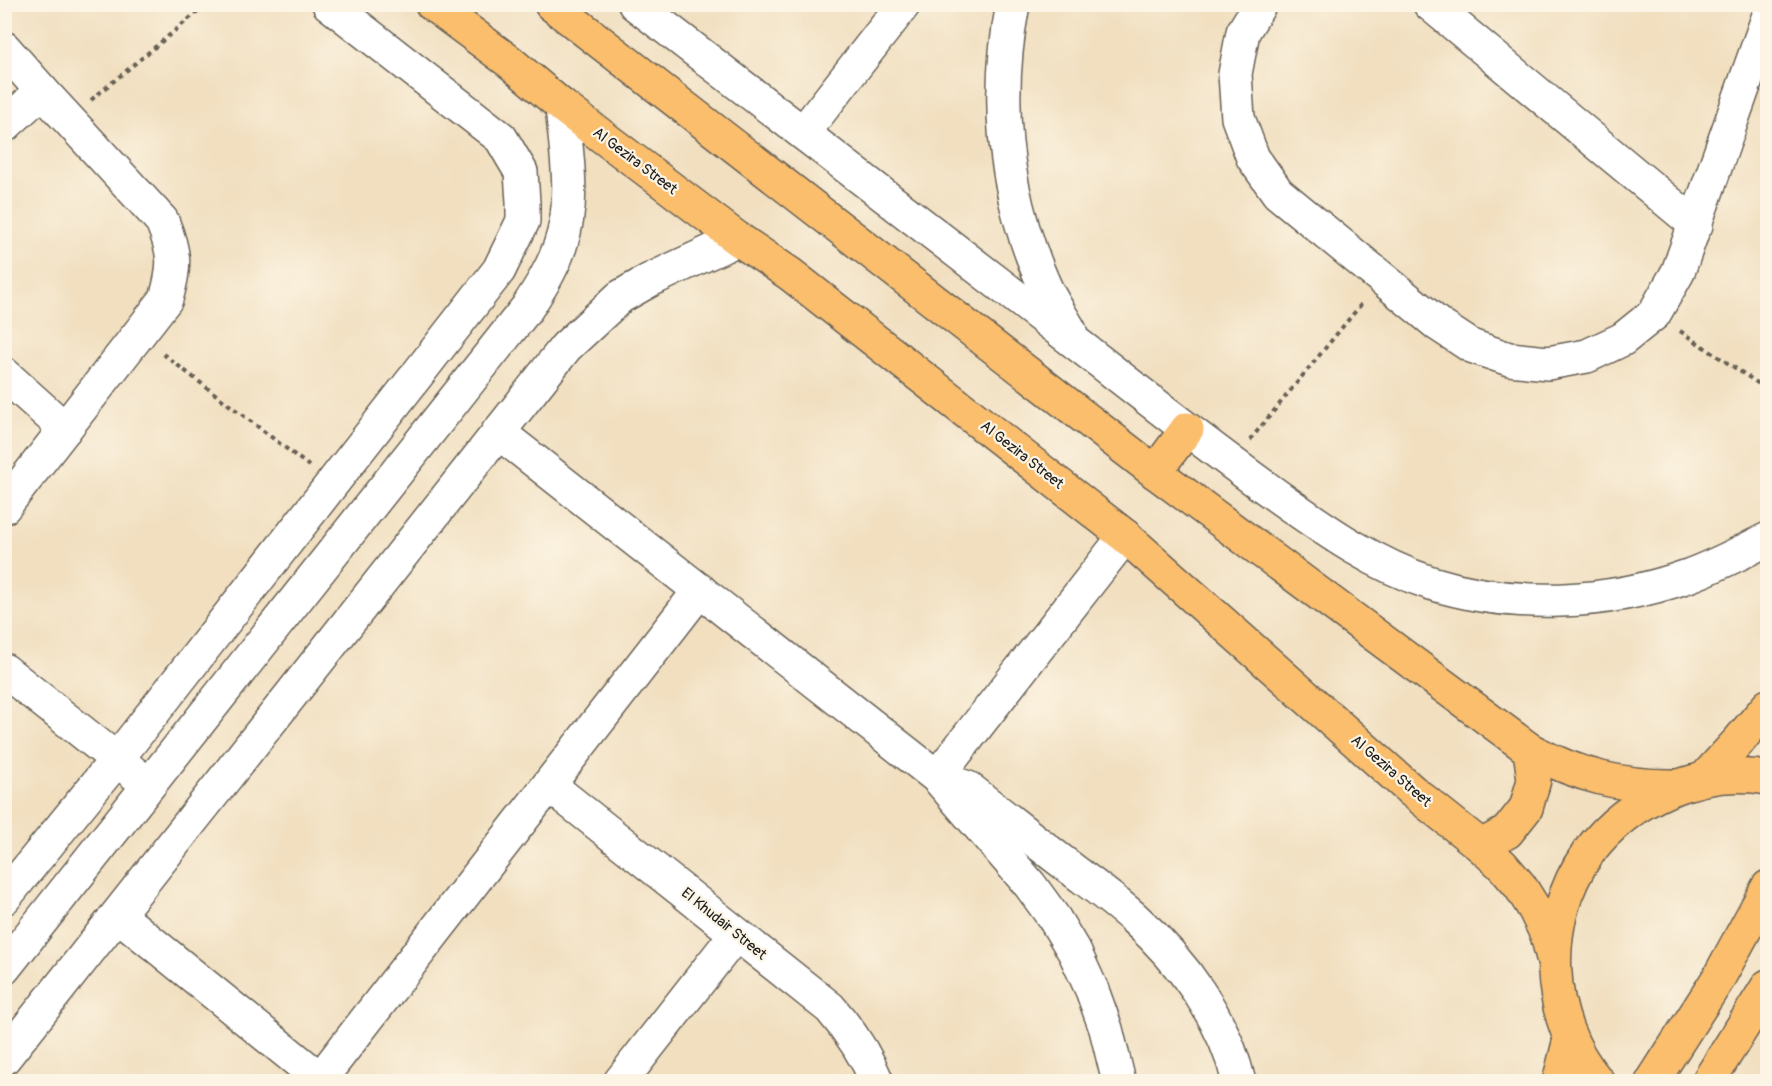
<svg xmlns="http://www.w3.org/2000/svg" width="1772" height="1086" font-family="Pangolin,sans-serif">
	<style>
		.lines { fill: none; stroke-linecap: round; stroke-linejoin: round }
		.minor-casing { stroke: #676055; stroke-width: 36 }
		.major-casing { stroke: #676055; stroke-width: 36 }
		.path { stroke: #676055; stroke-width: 4; stroke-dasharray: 4.5 4.5; stroke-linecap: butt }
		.minor { stroke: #fff; stroke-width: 33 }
		.major { stroke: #fabe6d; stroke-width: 33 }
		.labels { text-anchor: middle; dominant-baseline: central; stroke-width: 4.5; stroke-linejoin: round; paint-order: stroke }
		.street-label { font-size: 15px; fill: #1c1c1c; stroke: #fcf5e5 }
	</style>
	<rect width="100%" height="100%" fill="#fcf5e5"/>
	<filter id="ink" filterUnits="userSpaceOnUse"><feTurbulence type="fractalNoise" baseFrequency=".0167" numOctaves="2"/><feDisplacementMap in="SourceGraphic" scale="12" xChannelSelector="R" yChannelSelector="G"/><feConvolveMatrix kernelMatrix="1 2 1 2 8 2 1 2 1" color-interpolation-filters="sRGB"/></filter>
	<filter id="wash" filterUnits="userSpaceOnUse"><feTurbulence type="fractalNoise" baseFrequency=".008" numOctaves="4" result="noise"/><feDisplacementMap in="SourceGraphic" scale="24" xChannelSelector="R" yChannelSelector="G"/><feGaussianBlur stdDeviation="1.35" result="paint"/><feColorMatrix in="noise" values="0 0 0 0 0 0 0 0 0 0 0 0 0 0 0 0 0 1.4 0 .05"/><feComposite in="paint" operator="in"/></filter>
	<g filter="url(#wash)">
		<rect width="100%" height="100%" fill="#f1dfc0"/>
	</g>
	<g filter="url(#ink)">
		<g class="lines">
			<!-- minor casing -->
			<g class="minor-casing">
				<g id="minor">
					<path d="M635,4C790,123 945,241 1098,360C1158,407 1218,454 1280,498C1328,532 1375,565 1431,583C1514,609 1607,605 1688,576C1716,566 1742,552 1768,539"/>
					<path d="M1013,4C994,102 1004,196 1045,287C1052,302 1062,317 1070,331"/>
					<path d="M1260,4L1243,32L1235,74L1238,118L1253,158L1278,193L1439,325L1471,346L1509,359L1548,363L1587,356L1623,339L1654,314L1678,272L1768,18"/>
					<path d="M1430,4L1696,225"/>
					<path d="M4,48L42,91L162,221C175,253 176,265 166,299L4,507"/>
					<path d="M4,126L42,91"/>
					<path d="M803,133L904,4"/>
					<path d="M4,374L65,429"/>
					<path d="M498,432L937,777L1030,885L1054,918L1075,953L1092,990L1106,1029L1119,1082"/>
					<path d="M4,670L135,774"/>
					<path d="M937,777L1125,536"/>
					<path d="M549,785L830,1008C850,1031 865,1053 877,1082"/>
					<path d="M959,785L968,788C1002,815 1035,841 1069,867C1091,884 1114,900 1134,918C1182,961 1224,1018 1239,1082"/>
					<path d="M4,898L117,759L499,270L523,221V202L521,172L501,138L329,4"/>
					<path d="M118,915L320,1079"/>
					<path d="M4,968L527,308C540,288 552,269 560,246C576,202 566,152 562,106"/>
					<path d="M4,1058L566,347L620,297L650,280L738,239"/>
					<path d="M318,1082L700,590"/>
					<path d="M620,1082L736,934"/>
				</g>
			</g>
			<!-- major casing -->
			<g class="major-casing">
				<g id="major">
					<path d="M432,4L510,62L562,106L738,239L790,274L1125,536L1412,791L1481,846L1502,865L1520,886L1535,910L1547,935L1554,962"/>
					<path d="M551,4L1155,472L1530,750C1579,776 1622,787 1678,786"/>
					<path d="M1155,472L1187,429"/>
					<path d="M1705,778L1737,743L1768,706"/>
					<path d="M1481,846L1507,832L1526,808L1534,780L1530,750"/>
					<path d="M1559,1082L1570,1039"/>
					<path d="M1598,1082C1544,1020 1540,920 1588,853C1629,798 1700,766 1768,778"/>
					<path d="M1652,1082L1718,979L1768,887"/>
					<path d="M1708,1082L1768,986"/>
				</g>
			</g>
			<!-- path -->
			<g class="path">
				<path d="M91,100L207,4"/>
				<path d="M1680,331L1768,390"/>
				<path d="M163,354L309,466"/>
				<path d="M1250,440L1363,302"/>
			</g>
			<!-- minor -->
			<use href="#minor" class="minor"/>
			<!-- major -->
			<use href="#major" class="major"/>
		</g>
	</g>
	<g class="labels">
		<!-- street labels -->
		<g class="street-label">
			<text transform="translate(635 161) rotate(37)">Al Gezira Street</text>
			<text transform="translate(1022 455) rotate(38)">Al Gezira Street</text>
			<text transform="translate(1391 771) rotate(41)">Al Gezira Street</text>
			<text transform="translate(724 924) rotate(39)">El Khudair Street</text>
		</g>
	</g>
	<!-- margin -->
	<rect width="1772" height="1086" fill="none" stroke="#fcf5e5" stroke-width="24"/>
</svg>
